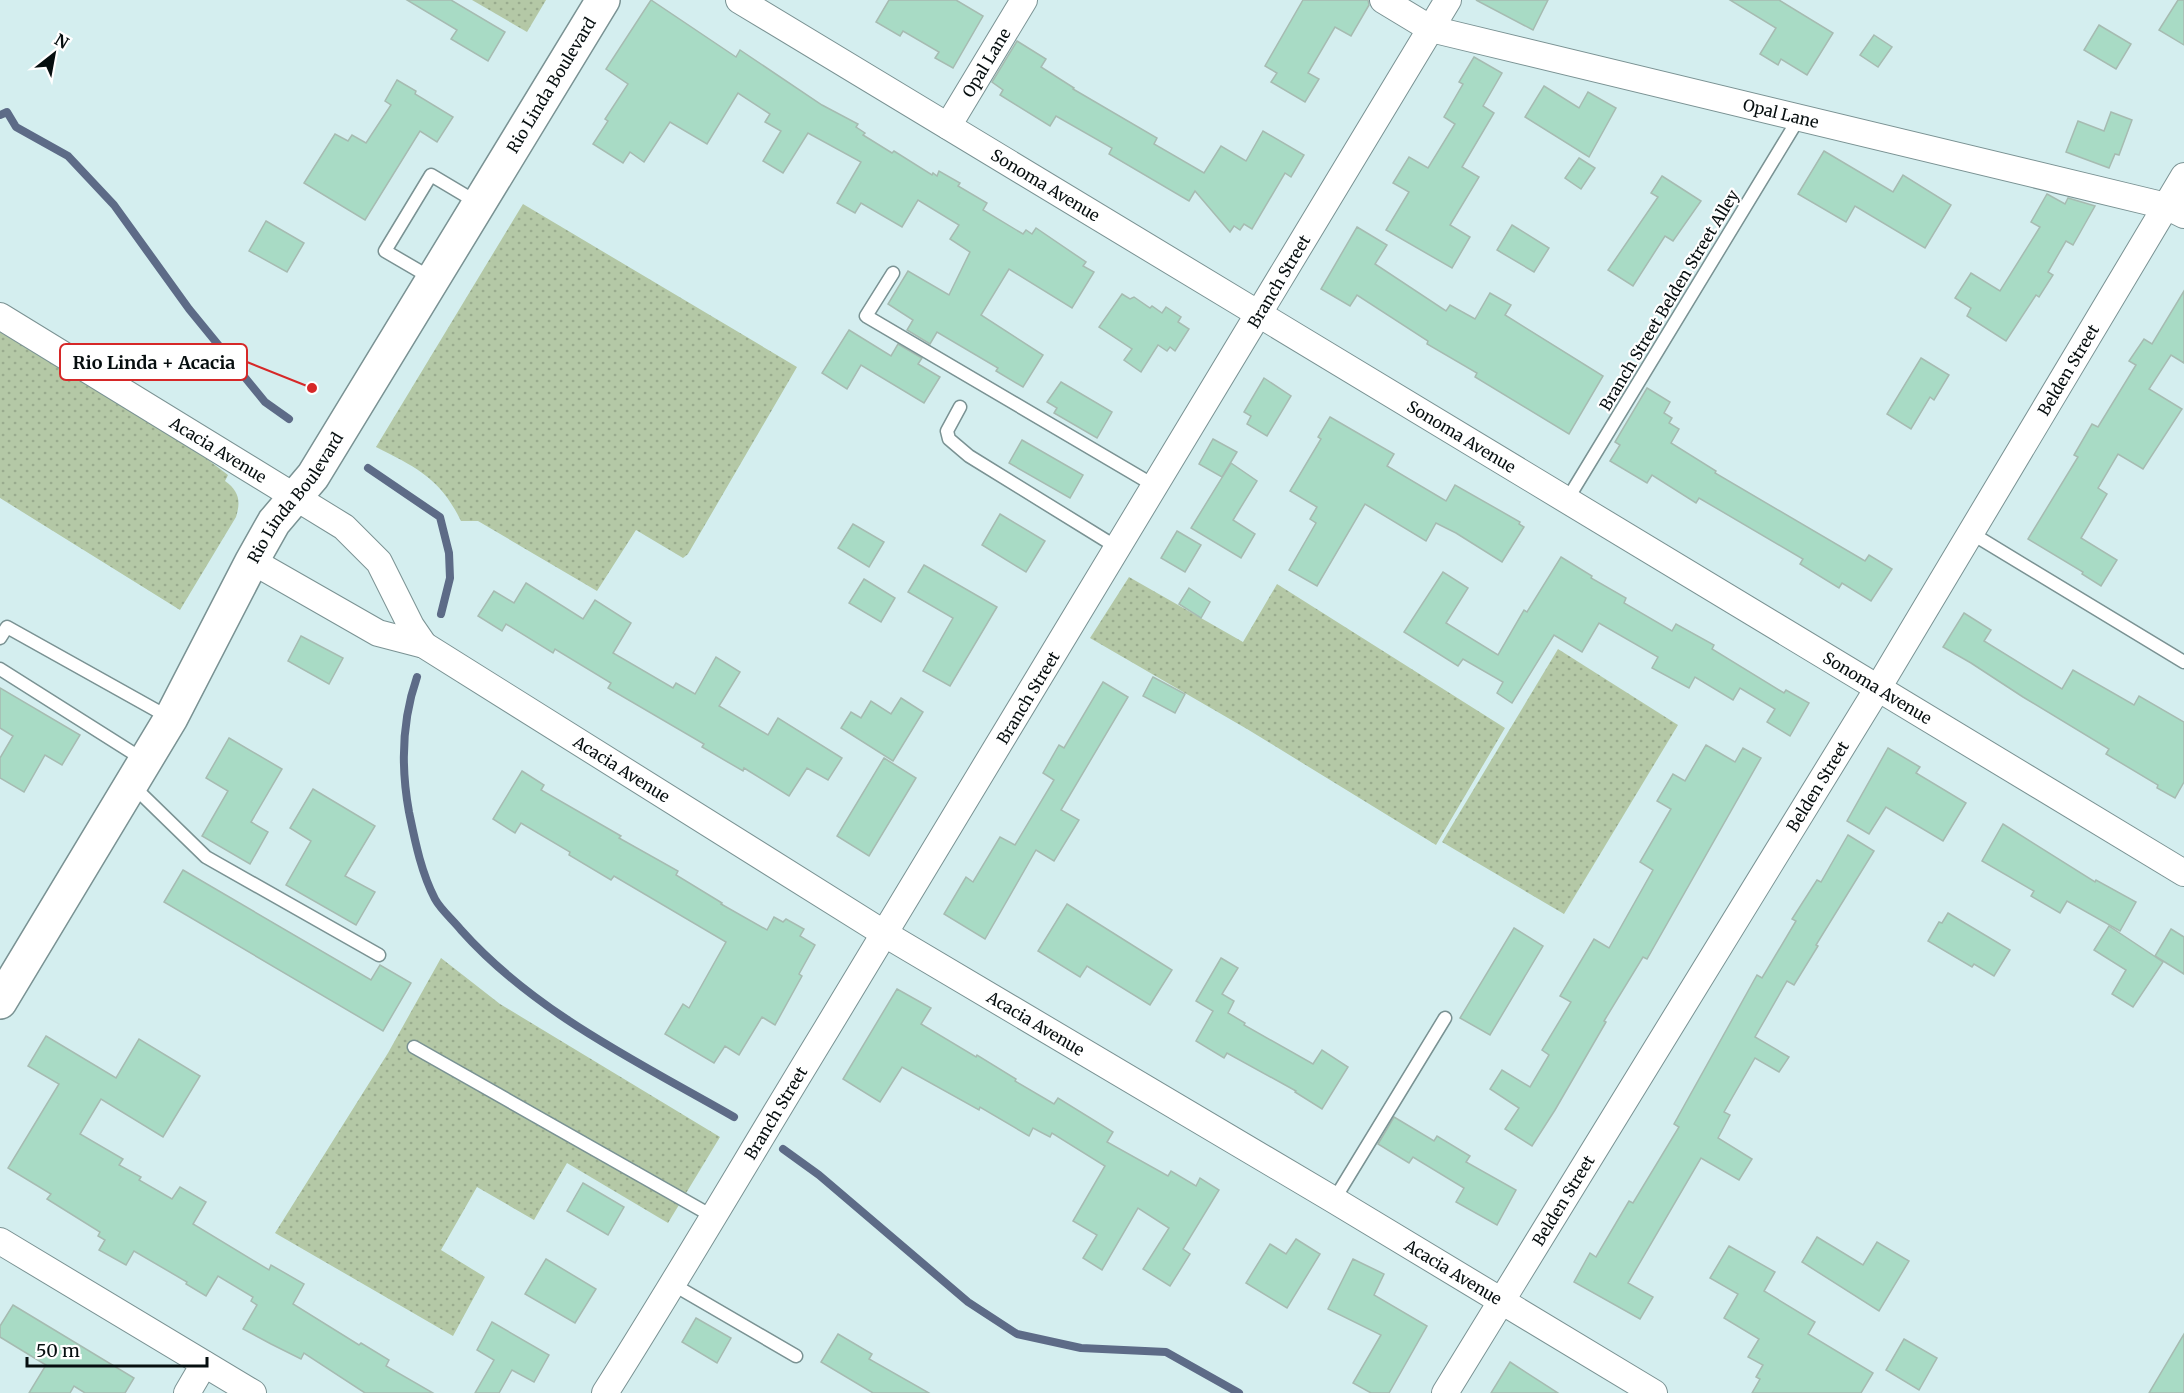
<svg xmlns="http://www.w3.org/2000/svg" width="2184" height="1393" font-family="Merriweather,serif">
	<style>
		.grass { fill: url(#grass-dots) }
		.lines { fill: none; stroke-linecap: round; stroke-linejoin: round }
		.stream { stroke: #5d6b87; stroke-width: 8 }
		.building { fill: #a8dbc5; stroke: #a6bbb1; stroke-width: 1.5 }
		.service-casing { stroke: #7a9293; stroke-width: 15 }
		.minor-casing { stroke: #7a9293; stroke-width: 28 }
		.secondary-casing { stroke: #7a9293; stroke-width: 36 }
		.service { stroke: #fff; stroke-width: 12 }
		.minor { stroke: #fff; stroke-width: 26 }
		.secondary { stroke: #fff; stroke-width: 33 }
		.labels { text-anchor: middle; dominant-baseline: central; stroke-width: 4.5; stroke-linejoin: round; paint-order: stroke }
		.street-label { font-size: 16px; fill: #060e0f; stroke: #fff }
		.leader { fill: none; stroke: #d62828; stroke-width: 2 }
		.callout-dot { fill: #d62828; stroke: #fff; stroke-width: 2 }
		.callout { fill: #fff; stroke: #d62828; stroke-width: 2 }
		.callout-label { font-size: 18px; text-anchor: middle; font-weight: bold; fill: #060e0f }
	</style>
	<defs>
		<pattern id="grass-dots" width="8" height="8" patternUnits="userSpaceOnUse" patternTransform="scale(1.5)"><rect width="8" height="8" fill="#b4c8a6"/><path d="M2 2h.1M6 6h.1" fill="none" stroke="#99ab8e" stroke-width="1.8" stroke-linecap="round"/></pattern>
	</defs>
	<rect width="100%" height="100%" fill="#d4eeef"/>
	<!-- grass -->
	<g class="grass">
		<path d="M472,0H546L527,32Z"/>
		<path d="M523,204L797,367L688,554L683,558L636,530L597,591L478,521H461C440,478 417,468 376,447Z"/>
		<path d="M0,332L194,449L228,475L225,481C239,491 241,501 236,517L180,610L0,498Z"/>
		<path d="M1129,577L1243,642L1277,584L1505,728L1436,845L1247,729L1090,638Z"/>
		<path d="M1558,649L1678,725L1564,914L1442,842Z"/>
		<path d="M441,958L500,1004L720,1137L668,1223L567,1163L534,1220L477,1187L441,1250L485,1277L453,1336L275,1233L388,1053Z"/>
	</g>
	<g class="lines">
		<!-- stream -->
		<g class="stream">
			<path d="M0,115L7,112L16,127L68,156L114,205L189,309L265,402L289,419"/>
			<path d="M368,468L440,517L449,553L450,578L441,614"/>
			<path d="M417,677C402,720 401,768 409,812C415,841 421,872 435,899C441,910 453,920 461,930C535,1013 640,1063 734,1117"/>
			<path d="M783,1149L819,1175L968,1302L1017,1334L1081,1348L1166,1352L1239,1393"/>
		</g>
	</g>
	<!-- building -->
	<g class="building">
		<path d="M407,0H451L505,32L488,61L451,39L457,30Z"/>
		<path d="M651,0L736,57L740,50L822,105L858,124L856,127L865,133L863,135L892,153L894,151L932,175L933,173L937,176L939,171L960,183L958,186L987,203L983,210L1023,234L1026,230L1032,234L1036,228L1086,262L1083,266L1094,272L1072,308L1009,269L981,315L1043,355L1023,387L996,371L998,368L937,332L930,344L907,330L913,320L888,304L908,271L949,295L970,252L950,239L959,225L918,200L902,227L861,203L855,213L837,203L861,162L808,133L783,173L763,161L781,131L765,122L770,114L738,93L707,144L670,122L644,162L630,152L623,163L593,144L608,121L605,119L628,84L606,69Z"/>
		<path d="M889,0H956L983,16L953,68L935,58L939,52L903,31L900,36L876,22Z"/>
		<path d="M1303,0H1368L1369,5L1351,36L1335,27L1308,73L1319,79L1305,102L1271,82L1277,73L1265,66Z"/>
		<path d="M1476,0H1548L1533,30Z"/>
		<path d="M1730,0H1779L1833,33L1807,75L1781,59L1778,65L1760,54L1776,28Z"/>
		<path d="M2178,0H2184V45L2159,30Z"/>
		<path d="M2099,25L2131,44L2116,69L2084,50Z"/>
		<path d="M1874,35L1892,47L1878,67L1860,55Z"/>
		<path d="M1017,41L1046,59L1041,67L1074,88L1073,89L1157,138L1154,144L1204,173L1221,146L1246,161L1263,131L1304,155L1291,177L1285,173L1252,229L1244,224L1240,230L1234,226L1230,232L1195,191L1189,201L1109,154L1112,148L1056,116L1050,126L1000,95L1003,90L992,82Z"/>
		<path d="M1474,57L1502,73L1483,106L1494,113L1462,167L1479,177L1450,225L1470,237L1452,268L1386,230L1409,192L1393,183L1409,157L1428,168L1455,124L1444,117L1463,84L1459,82Z"/>
		<path d="M397,80L416,91L415,94L453,117L437,142L420,131L365,220L304,183L335,134L348,141L352,135L366,143L391,105L385,101Z"/>
		<path d="M1544,86L1579,108L1588,92L1616,108L1589,157L1525,117Z"/>
		<path d="M2111,112L2132,120L2119,155L2115,154L2109,168L2066,152L2078,121L2104,131Z"/>
		<path d="M1824,151L1893,192L1903,175L1951,205L1925,248L1855,206L1846,222L1798,194Z"/>
		<path d="M1579,158L1595,168L1581,189L1565,178Z"/>
		<path d="M1662,176L1701,201L1673,241L1665,236L1633,286L1608,270L1658,197L1651,193Z"/>
		<path d="M2047,194L2065,204L2068,198L2095,206L2073,245L2066,241L2048,272L2053,275L2039,297L2036,295L2006,341L1967,316L1971,308L1955,298L1971,273L2000,291L2040,227L2031,222Z"/>
		<path d="M266,221L304,243L287,272L249,251Z"/>
		<path d="M1512,225L1549,248L1534,272L1497,250Z"/>
		<path d="M1357,227L1387,245L1375,264L1446,311L1450,305L1475,319L1490,293L1511,305L1505,315L1603,376L1569,434L1475,377L1477,373L1427,344L1428,341L1357,295L1350,306L1321,289Z"/>
		<path d="M2184,291V363L2171,355L2149,389L2182,409L2143,469L2118,454L2098,488L2107,494L2081,538L2117,560L2101,586L2082,574L2083,572L2028,539L2078,457L2074,455L2092,424L2098,427L2136,365L2129,361L2144,339L2152,344Z"/>
		<path d="M1122,294L1130,299L1134,297L1150,308L1152,306L1162,313L1166,307L1181,317L1178,322L1189,329L1175,351L1170,347L1167,351L1158,345L1141,372L1124,360L1132,349L1099,327Z"/>
		<path d="M849,330L891,356L898,344L922,358L918,364L940,377L924,403L861,365L847,389L822,373Z"/>
		<path d="M1921,358L1949,375L1934,400L1930,397L1911,429L1887,414Z"/>
		<path d="M1264,378L1291,396L1267,436L1247,424L1251,416L1244,412Z"/>
		<path d="M1061,382L1112,412L1097,438L1054,413L1057,408L1047,402Z"/>
		<path d="M1647,388L1670,402L1664,413L1672,418L1669,423L1679,429L1671,443L1716,471L1715,473L1865,561L1869,555L1892,569L1871,601L1842,583L1839,588L1800,564L1803,559L1699,498L1696,503L1652,475L1647,483L1610,461L1620,445L1615,442Z"/>
		<path d="M1330,417L1394,454L1387,466L1446,501L1455,485L1520,522L1519,524L1524,527L1502,562L1456,533L1436,523L1426,541L1365,504L1317,586L1289,570L1316,523L1310,519L1317,507L1290,491L1321,439L1318,437Z"/>
		<path d="M1213,439L1237,452L1222,477L1199,464Z"/>
		<path d="M1022,440L1083,475L1070,498L1009,463Z"/>
		<path d="M1231,463L1257,481L1233,520L1255,534L1241,558L1191,528Z"/>
		<path d="M1000,514L1045,541L1026,572L982,545Z"/>
		<path d="M853,524L884,542L869,567L838,548Z"/>
		<path d="M1177,531L1201,545L1185,572L1161,558Z"/>
		<path d="M1561,557L1592,576L1591,578L1626,598L1624,603L1672,631L1676,624L1714,645L1712,649L1784,693L1786,690L1809,703L1790,736L1767,722L1775,709L1740,688L1733,700L1695,677L1689,688L1652,668L1658,657L1599,623L1582,652L1554,635L1512,703L1497,693L1503,682L1463,659L1458,666L1404,632L1443,572L1468,588L1446,623L1498,655L1524,610L1527,612Z"/>
		<path d="M924,565L997,607L950,686L923,671L953,618L908,592Z"/>
		<path d="M864,579L895,598L881,622L849,603Z"/>
		<path d="M526,583L583,619L595,600L631,623L613,653L673,688L676,683L695,694L716,657L740,672L719,706L768,735L778,718L842,758L828,780L807,768L789,796L744,768L743,771L702,747L704,744L608,688L611,683L555,649L553,653L506,624L502,631L478,616L494,591L514,603Z"/>
		<path d="M1189,588L1210,602L1201,618L1179,604Z"/>
		<path d="M1964,613L1991,630L1984,641L2062,689L2073,670L2134,705L2139,696L2184,722V782L2175,798L2157,788L2158,785L2106,754L2109,749L2023,697L1971,663L1943,647Z"/>
		<path d="M301,636L343,658L329,684L288,661Z"/>
		<path d="M1153,677L1185,694L1175,713L1143,696Z"/>
		<path d="M1103,682L1128,697L1061,810L1079,820L1054,861L1036,850L985,939L944,914L966,877L973,882L1000,837L1015,845L1054,780L1043,773L1059,745L1064,748Z"/>
		<path d="M0,688L80,735L62,765L45,755L24,792L0,778V758L13,736L0,728Z"/>
		<path d="M901,698L923,712L893,761L841,728L851,712L861,718L871,701L891,714Z"/>
		<path d="M229,738L282,769L251,822L268,832L250,864L202,836L228,791L206,778Z"/>
		<path d="M1706,745L1735,762L1743,748L1761,758L1647,959L1643,957L1604,1021L1606,1022L1555,1110L1532,1146L1505,1129L1519,1108L1490,1089L1502,1070L1530,1087L1549,1055L1542,1050L1571,1002L1560,996L1594,939L1609,948L1653,870L1640,862L1671,809L1657,801L1673,774L1685,781Z"/>
		<path d="M1888,748L1920,767L1916,773L1966,803L1943,841L1886,807L1869,834L1847,821Z"/>
		<path d="M884,758L916,778L869,856L837,836Z"/>
		<path d="M522,771L544,785L541,790L621,836L619,838L678,871L676,875L722,903L721,904L767,930L774,917L783,922L786,919L804,929L800,936L815,945L799,974L802,976L775,1025L762,1017L739,1055L725,1046L714,1063L665,1034L683,1004L689,1008L726,942L614,876L611,880L569,855L570,852L521,823L515,833L493,819Z"/>
		<path d="M313,789L375,826L345,876L375,892L356,925L286,885L311,841L290,828Z"/>
		<path d="M2003,824L2095,882L2096,880L2136,902L2120,931L2067,901L2060,913L2031,896L2034,891L1982,861Z"/>
		<path d="M1848,835L1874,851L1816,945L1818,946L1794,985L1787,981L1755,1037L1789,1057L1779,1072L1755,1058L1724,1112L1730,1115L1718,1138L1752,1159L1739,1180L1701,1158L1628,1283L1653,1297L1640,1319L1574,1282L1590,1253L1596,1257L1629,1201L1633,1203L1679,1127L1674,1124L1757,975L1762,978L1796,921L1792,919L1817,880L1821,882Z"/>
		<path d="M183,870L371,980L380,965L411,983L383,1031L164,902Z"/>
		<path d="M1067,904L1172,970L1150,1005L1087,966L1080,977L1038,951Z"/>
		<path d="M1948,913L2010,950L1994,976L1974,964L1972,967L1928,941L1939,922L1942,923Z"/>
		<path d="M2109,926L2163,962L2133,1007L2112,994L2126,970L2094,950Z"/>
		<path d="M1514,928L1543,946L1490,1035L1460,1018Z"/>
		<path d="M2171,929L2184,937V974L2155,956Z"/>
		<path d="M1221,958L1238,968L1222,994L1234,1001L1228,1013L1245,1023L1244,1025L1313,1064L1322,1050L1348,1067L1322,1109L1295,1092L1296,1091L1227,1053L1224,1058L1196,1041L1213,1011L1196,1001Z"/>
		<path d="M897,989L931,1008L921,1024L976,1057L977,1055L1016,1079L1015,1081L1054,1104L1058,1098L1113,1132L1107,1142L1168,1176L1171,1171L1196,1186L1200,1178L1219,1190L1183,1249L1190,1254L1170,1286L1143,1269L1169,1228L1138,1208L1102,1270L1083,1258L1097,1235L1073,1221L1105,1166L1052,1133L1050,1137L1033,1128L1029,1136L980,1107L979,1110L902,1067L880,1102L843,1079Z"/>
		<path d="M46,1036L116,1078L139,1039L200,1076L163,1137L101,1099L80,1134L123,1159L119,1165L141,1177L139,1180L172,1199L180,1187L206,1202L193,1224L269,1270L271,1265L304,1284L293,1304L359,1345L361,1343L389,1360L386,1366L433,1393H365L304,1353L301,1359L271,1344L243,1329L257,1305L251,1301L253,1297L218,1276L206,1296L186,1284L187,1282L134,1251L126,1265L99,1250L105,1240L98,1236L100,1232L47,1199L51,1194L8,1168L59,1084L28,1066Z"/>
		<path d="M1394,1117L1434,1141L1437,1136L1470,1156L1466,1162L1516,1190L1497,1225L1456,1202L1464,1188L1413,1157L1409,1163L1378,1144Z"/>
		<path d="M583,1183L624,1207L608,1235L567,1211Z"/>
		<path d="M1817,1237L1863,1265L1877,1242L1909,1261L1879,1311L1802,1262Z"/>
		<path d="M1296,1239L1320,1254L1287,1308L1246,1283L1270,1244L1286,1254Z"/>
		<path d="M1729,1246L1775,1272L1764,1291L1815,1322L1808,1334L1873,1373L1861,1393H1752L1760,1379L1756,1377L1763,1365L1748,1357L1759,1339L1724,1318L1738,1294L1710,1278Z"/>
		<path d="M546,1259L596,1289L575,1323L525,1294Z"/>
		<path d="M1353,1259L1384,1274L1374,1295L1427,1326L1389,1393H1371L1353,1383L1381,1335L1328,1309Z"/>
		<path d="M13,1305L134,1378L125,1393H85L74,1386L70,1393H29L46,1365L0,1337V1326Z"/>
		<path d="M696,1318L731,1338L717,1363L682,1342Z"/>
		<path d="M492,1322L549,1355L534,1382L512,1370L499,1393H475L494,1360L477,1350Z"/>
		<path d="M838,1334L872,1354L869,1359L929,1393H873L821,1362Z"/>
		<path d="M2184,1334V1393H2149Z"/>
		<path d="M1904,1339L1937,1358L1919,1390L1886,1370Z"/>
		<path d="M1510,1362L1558,1393H1491Z"/>
	</g>
	<g class="lines">
		<!-- service casing -->
		<g class="service-casing">
			<g id="service">
				<path d="M893,273L866,316L1155,486"/>
				<path d="M433,279L385,251L431,175L478,203"/>
				<path d="M960,407L947,431L949,439L969,456L1118,548"/>
				<path d="M1567,500L1799,118"/>
				<path d="M1971,533L2184,662"/>
				<path d="M0,638L7,627L170,718"/>
				<path d="M0,669L144,760"/>
				<path d="M132,785L206,857L379,955"/>
				<path d="M414,1047L712,1216"/>
				<path d="M1334,1200L1445,1018"/>
				<path d="M674,1285L796,1356"/>
			</g>
		</g>
		<!-- minor casing -->
		<g class="minor-casing">
			<g id="minor">
				<path id="s1" d="M739,0L2184,873"/>
				<path id="s2" d="M1383,0L1431,29L2166,206L2184,215"/>
				<path id="s3" d="M948,126L1024,0"/>
				<path id="s4" d="M0,316L344,527L379,562L411,626L424,645"/>
				<path id="s5" d="M252,561L378,633L424,645L885,934L1334,1200L1654,1393"/>
				<path d="M0,1241L253,1393"/>
				<path d="M187,1393L204,1364"/>
				<path id="s6" d="M605,1393C681,1273 752,1151 826,1030C1035,688 1241,344 1448,0"/>
				<path id="s7" d="M1445,1393L1878,688L2184,176"/>
			</g>
		</g>
		<!-- secondary casing -->
		<g class="secondary-casing">
			<g id="secondary">
				<path id="s8" d="M0,1002L171,718L252,561L274,522L313,476L603,0"/>
			</g>
		</g>
		<!-- service -->
		<use href="#service" class="service"/>
		<!-- minor -->
		<use href="#minor" class="minor"/>
		<!-- secondary -->
		<use href="#secondary" class="secondary"/>
	</g>
	<g class="labels">
		<!-- street labels -->
		<g class="street-label">
			<text stroke="none"><textPath href="#s3" startOffset="74">Opal Lane</textPath></text>
			<text stroke="none"><textPath href="#s8" startOffset="1071">Rio Linda Boulevard</textPath></text>
			<text stroke="none"><textPath href="#s2" startOffset="416">Opal Lane</textPath></text>
			<text stroke="none"><textPath href="#s1" startOffset="358">Sonoma Avenue</textPath></text>
			<text stroke="none"><textPath href="#s6" startOffset="1300">Branch Street</textPath></text>
			<text transform="translate(1669 300) rotate(-59)">Branch Street Belden Street Alley</text>
			<text stroke="none"><textPath href="#s7" startOffset="1198">Belden Street</textPath></text>
			<text stroke="none"><textPath href="#s1" startOffset="844">Sonoma Avenue</textPath></text>
			<text stroke="none"><textPath href="#s4" startOffset="256">Acacia Avenue</textPath></text>
			<text stroke="none"><textPath href="#s8" startOffset="585">Rio Linda Boulevard</textPath></text>
			<text stroke="none"><textPath href="#s1" startOffset="1330">Sonoma Avenue</textPath></text>
			<text stroke="none"><textPath href="#s6" startOffset="814">Branch Street</textPath></text>
			<text stroke="none"><textPath href="#s5" startOffset="426">Acacia Avenue</textPath></text>
			<text stroke="none"><textPath href="#s7" startOffset="712">Belden Street</textPath></text>
			<text stroke="none"><textPath href="#s5" startOffset="912">Acacia Avenue</textPath></text>
			<text stroke="none"><textPath href="#s6" startOffset="328">Branch Street</textPath></text>
			<text stroke="none"><textPath href="#s7" startOffset="226">Belden Street</textPath></text>
			<text stroke="none"><textPath href="#s5" startOffset="1398">Acacia Avenue</textPath></text>
		</g>
	</g>
	<!-- callouts -->
	<path class="leader" d="M312 388L247 362"/>
	<circle class="callout-dot" cx="312" cy="388" r="6"/>
	<rect class="callout" x="60" y="344" width="187" height="36" rx="6"/>
	<g class="callout-label">
		<text x="154" y="369">Rio Linda + Acacia</text>
	</g>
	<!-- north arrow -->
	<g transform="translate(54 54) rotate(31)" stroke="#ffffff" stroke-width="4.5" paint-order="stroke">
	<path d="M0-4.5L10 22L0 15L-10 22Z" fill="#060e0f"/>
	<text y="-9" font-size="16" font-weight="bold" text-anchor="middle" fill="#060e0f">N</text>
	</g>
	<!-- scale -->
	<path d="M27 1357v9h180v-9" fill="none" stroke="#060e0f" stroke-width="3"/>
	<text x="36" y="1357" font-size="18" fill="#060e0f" stroke="#ffffff" stroke-width="4.5" paint-order="stroke">50 m</text>
</svg>
